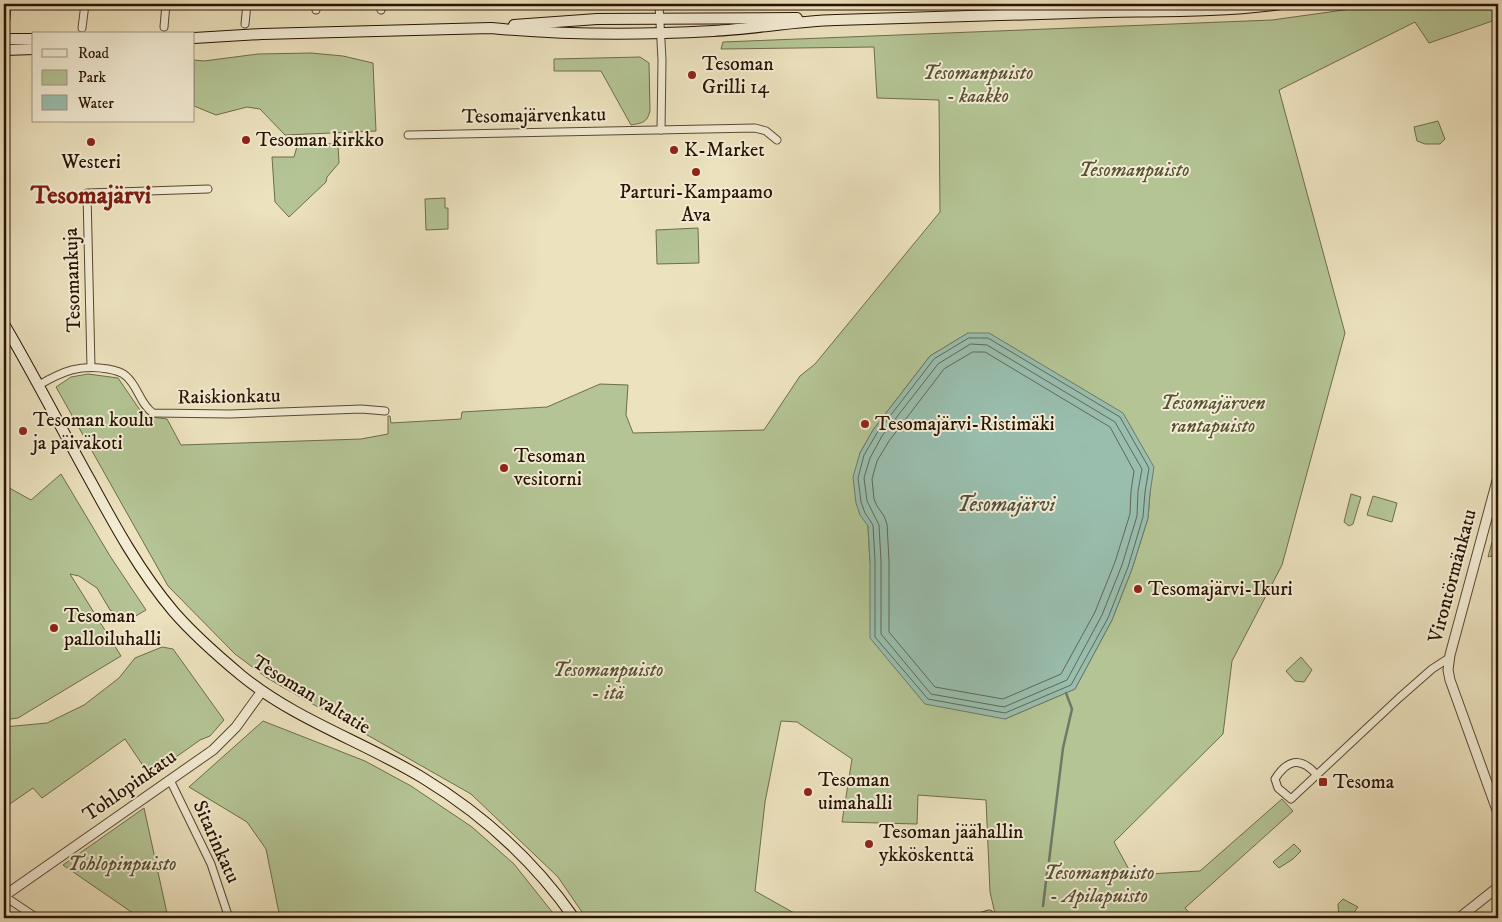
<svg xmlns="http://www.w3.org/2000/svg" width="1502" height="922" font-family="'IM FELL DW Pica',serif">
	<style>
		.green { fill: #b4c494; stroke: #6e6c4a; fill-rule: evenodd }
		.water { fill: #99beae; stroke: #6c7a69 }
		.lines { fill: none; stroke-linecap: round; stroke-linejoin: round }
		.shore { stroke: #606858; stroke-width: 1 }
		.stream { stroke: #6c7a69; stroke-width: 2.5 }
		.minor-casing { stroke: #594730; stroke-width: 9 }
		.tertiary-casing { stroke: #594730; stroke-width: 11 }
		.secondary-casing { stroke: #281301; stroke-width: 12 }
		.minor { stroke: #f3ecd5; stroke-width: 7 }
		.tertiary { stroke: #f3ecd5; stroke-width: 9 }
		.secondary { stroke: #f3ecd5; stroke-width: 10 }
		.poi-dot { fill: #8f2418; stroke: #f3ecd5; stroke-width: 2 }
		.labels { text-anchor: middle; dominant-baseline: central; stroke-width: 4; stroke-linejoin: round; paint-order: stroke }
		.poi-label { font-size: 20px; fill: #281301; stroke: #f3ecd5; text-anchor: start }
		.park-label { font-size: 20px; font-style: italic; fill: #595134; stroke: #f3ecd5 }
		.street-label { font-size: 20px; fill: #281301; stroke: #f3ecd5 }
		.water-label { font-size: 21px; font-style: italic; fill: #504f3e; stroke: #f3ecd5 }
		.district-label { font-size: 25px; font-weight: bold; fill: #7a1f14; stroke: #f3ecd5 }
	</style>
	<rect width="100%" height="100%" fill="#ece2be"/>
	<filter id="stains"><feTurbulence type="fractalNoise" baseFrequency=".004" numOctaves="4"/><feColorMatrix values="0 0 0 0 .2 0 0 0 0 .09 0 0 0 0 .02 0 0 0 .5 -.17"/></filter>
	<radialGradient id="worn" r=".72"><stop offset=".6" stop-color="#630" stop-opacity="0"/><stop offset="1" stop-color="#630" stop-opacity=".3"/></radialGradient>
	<!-- green -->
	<g class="green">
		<path d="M1387,4H1498V19L1429,43L1415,22L1279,90L1345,333L1282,565L1232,661L1223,734L1114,842L1132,875L1200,871L1282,799L1293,811L1185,908L1194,918H996L990,892L986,800L918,795L917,824L842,822L852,759L797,722L781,721L765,802L755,891L794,913L787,918H586L558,877L471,794L267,678L235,654L168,586L56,387L71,377L88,374L118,378L144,416L167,419L181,445L361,439L388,434V416H390L391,423L461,419L462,412L547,407L600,384L628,385L626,415L633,433L764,430L800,376L815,364L940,212L939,100L877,98L874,47L721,49L723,42L1272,20ZM968,333L1150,493L1148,518L1132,569L1112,620L1075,689L1005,719L870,562L868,526L860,453L873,430L930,356Z"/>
		<path d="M311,53L343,56L373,63L376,131L285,135L260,109L247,107L216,115L194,106V60L204,61L258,54Z"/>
		<path d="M640,57L649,63L650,111C647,123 642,123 631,125L601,71H554V59Z"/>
		<path d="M1438,121L1445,139L1440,144H1425L1417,141L1414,127Z"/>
		<path d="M298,143L338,144L339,163L327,177L326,182L289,217L275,202L272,157H294Z"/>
		<path d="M445,198V208H448V229L426,230L425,199Z"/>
		<path d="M698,228L699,263L657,264L656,230Z"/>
		<path d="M61,474L110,556L146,610L134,617H124L110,610L97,588L79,576L70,574L121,656L18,718L4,720V485L31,500Z"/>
		<path d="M1351,494L1361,497L1353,524L1349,526L1344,522Z"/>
		<path d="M1373,496L1397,503L1392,522L1367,515Z"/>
		<path d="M1498,540V554L1488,557L1492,542Z"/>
		<path d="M162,647L173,649L224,720L210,736L200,740L176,757L169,766L152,779L125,739L42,798L33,788L4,808V727L47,723L84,705L119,678L135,658Z"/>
		<path d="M1301,657L1312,670L1304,682L1295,681L1286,671Z"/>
		<path d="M263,721L365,761L411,786L472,827L514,864L557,918H280L266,849L247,822L189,787Z"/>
		<path d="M144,808L168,918H140L63,865Z"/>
		<path d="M1294,844L1301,851L1293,859L1279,868L1273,862Z"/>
		<path d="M1343,899L1358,907L1350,918H1339L1338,904Z"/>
	</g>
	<!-- water -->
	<path class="water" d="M968,333H989L1123,413L1154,467L1150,493L1148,518L1132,569L1112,620L1075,689L1005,719L925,704L870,638V562L868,526L860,515L856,503L853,477L860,453L873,430L930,356Z"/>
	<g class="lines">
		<!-- shore -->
		<g class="shore">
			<path d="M969,338H988L1120,417L1149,468L1145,492L1143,517L1128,567L1108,618L1071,685L1005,713L928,699L875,637V561L873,525L865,513L861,502L858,478L864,455L877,433L934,359Z"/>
			<path d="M971,344L987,345L1115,422L1142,469L1138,491L1137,516L1122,565L1102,615L1067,680L1004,707L931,694L881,634V561L879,525L867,501L864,478L870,458L882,436L938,364Z"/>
			<path d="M973,352H985L1110,427L1134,471L1131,491L1130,514L1115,562L1095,612L1061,674L1003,699L935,687L889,632V561L887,524L884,516L877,506L874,499L872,479L877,461L889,441L944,369Z"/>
		</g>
		<!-- stream -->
		<g class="stream">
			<path d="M1049,861L1063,748L1072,709L1066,693"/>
			<path d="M1043,906L1047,873"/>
			<path d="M1041,918L1042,917"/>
		</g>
		<!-- minor casing -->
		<g class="minor-casing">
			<g id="minor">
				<path d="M659,4L662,60L661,130"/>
				<path d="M316,10V4"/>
				<path d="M381,10L382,4"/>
				<path d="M6,19L7,4"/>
				<path d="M245,24L247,4"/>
				<path d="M164,27L166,4"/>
				<path d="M82,28L85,4"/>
				<path d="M408,135L755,128L766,131L777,140"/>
				<path d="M91,367L87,193L208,189"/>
				<path d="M39,385C63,371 80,364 108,369C114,370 122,372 126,376C138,386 140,404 153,413L230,414L361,409L385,411"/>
				<path d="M1316,774C1300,756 1287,760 1275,779L1278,788L1291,799L1399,698L1432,669L1449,658"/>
				<path d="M170,780L211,864L229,918"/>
				<path d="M4,896L37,918"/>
				<path d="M801,918H808"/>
				<path d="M976,918L989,914"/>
			</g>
		</g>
		<!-- tertiary casing -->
		<g class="tertiary-casing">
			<g id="tertiary">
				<path d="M1498,477L1450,655L1448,670L1450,680L1498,813"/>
				<path d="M4,896L213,750L236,727L262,691"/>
				<path d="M1459,918L1498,887"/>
			</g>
		</g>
		<!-- secondary casing -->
		<g class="secondary-casing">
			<g id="secondary">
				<path d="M514,25L597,19L797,18"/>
				<path d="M194,38L262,34L491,28C564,35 640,35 713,31C754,29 795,21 836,20C926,18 1016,15 1106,12C1164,11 1224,12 1281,4"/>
				<path d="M4,39H34"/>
				<path d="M4,50L34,49"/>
				<path d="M4,324C34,375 61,428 90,480C115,526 140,572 174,612C194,635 218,656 242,676C296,720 364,742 423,778C482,814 535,862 574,918"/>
			</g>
		</g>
		<!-- minor -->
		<use href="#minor" class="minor"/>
		<!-- tertiary -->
		<use href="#tertiary" class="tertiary"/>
		<!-- secondary -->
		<use href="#secondary" class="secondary"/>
	</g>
	<!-- markers -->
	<g class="poi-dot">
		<circle cx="692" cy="75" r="5"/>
		<circle cx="246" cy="140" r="5"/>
		<circle cx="91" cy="142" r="5"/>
		<circle cx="674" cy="150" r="5"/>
		<circle cx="696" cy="172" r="5"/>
		<circle cx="865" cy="424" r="5"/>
		<circle cx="23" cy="431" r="5"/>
		<circle cx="504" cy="468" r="5"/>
		<circle cx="1138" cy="589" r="5"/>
		<circle cx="54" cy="628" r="5"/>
		<rect x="1318" y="777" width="10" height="10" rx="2.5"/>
		<circle cx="808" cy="792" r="5"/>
		<circle cx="869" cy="844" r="5"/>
	</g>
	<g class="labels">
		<!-- poi labels -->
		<g class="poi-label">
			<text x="702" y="64">Tesoman<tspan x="702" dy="23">Grilli 14</tspan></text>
			<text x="256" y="140">Tesoman kirkko</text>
			<text x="684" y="150">K-Market</text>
			<text x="91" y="162" text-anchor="middle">Westeri</text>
			<text x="696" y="192" text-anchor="middle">Parturi-Kampaamo<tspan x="696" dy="23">Ava</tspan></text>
			<text x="33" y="420">Tesoman koulu<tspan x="33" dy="23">ja päiväkoti</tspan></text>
			<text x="875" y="424">Tesomajärvi-Ristimäki</text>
			<text x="514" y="456">Tesoman<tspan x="514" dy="23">vesitorni</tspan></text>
			<text x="1148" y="589">Tesomajärvi-Ikuri</text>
			<text x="64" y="616">Tesoman<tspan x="64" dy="23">palloiluhalli</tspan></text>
			<text x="818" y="780">Tesoman<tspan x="818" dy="23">uimahalli</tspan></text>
			<text x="1333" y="782">Tesoma</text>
			<text x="879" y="832">Tesoman jäähallin<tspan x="879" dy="23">ykköskenttä</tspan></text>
		</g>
		<!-- park labels -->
		<g class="park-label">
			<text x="978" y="73">Tesomanpuisto<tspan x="978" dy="23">- kaakko</tspan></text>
			<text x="1134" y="170">Tesomanpuisto</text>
			<text x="1213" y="403">Tesomajärven<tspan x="1213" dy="23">rantapuisto</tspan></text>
			<text x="608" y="670">Tesomanpuisto<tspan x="608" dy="23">- itä</tspan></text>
			<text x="122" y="864">Tohlopinpuisto</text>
			<text x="1099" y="873">Tesomanpuisto<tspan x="1099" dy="23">- Apilapuisto</tspan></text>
		</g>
		<!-- street labels -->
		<g class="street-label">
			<text transform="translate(534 116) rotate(-1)">Tesomajärvenkatu</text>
			<text transform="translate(73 280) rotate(-92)">Tesomankuja</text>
			<text transform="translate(229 397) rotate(-1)">Raiskionkatu</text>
			<text transform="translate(1453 576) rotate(-75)">Virontörmänkatu</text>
			<text transform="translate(311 695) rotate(31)">Tesoman valtatie</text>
			<text transform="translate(130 786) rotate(-35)">Tohlopinkatu</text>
			<text transform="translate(216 842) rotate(66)">Sitarinkatu</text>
		</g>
		<!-- water labels -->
		<g class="water-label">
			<text x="1006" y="505">Tesomajärvi</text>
		</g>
		<!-- district labels -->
		<g class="district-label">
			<text x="91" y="195">Tesomajärvi</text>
		</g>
	</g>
	<!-- margin -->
	<rect width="1502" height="922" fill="none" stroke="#ece2be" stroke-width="20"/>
	<rect x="5" y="5" width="1492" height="912" fill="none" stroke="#281301" stroke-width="2.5"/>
	<rect x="10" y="10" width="1482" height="902" fill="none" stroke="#281301"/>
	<!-- legend -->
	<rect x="32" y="32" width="162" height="90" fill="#f3ecd5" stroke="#a29580"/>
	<rect x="42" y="49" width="25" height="8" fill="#f3ecd5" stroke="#a29580"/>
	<text x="78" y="58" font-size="15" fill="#281301">Road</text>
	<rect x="42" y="70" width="25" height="15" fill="#b4c494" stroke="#a29580"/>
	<text x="78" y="82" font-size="15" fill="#281301">Park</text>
	<rect x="42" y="95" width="25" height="15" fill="#99beae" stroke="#a29580"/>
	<text x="78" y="108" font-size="15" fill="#281301">Water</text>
	<rect width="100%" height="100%" filter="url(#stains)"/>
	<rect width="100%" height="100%" fill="url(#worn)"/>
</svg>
